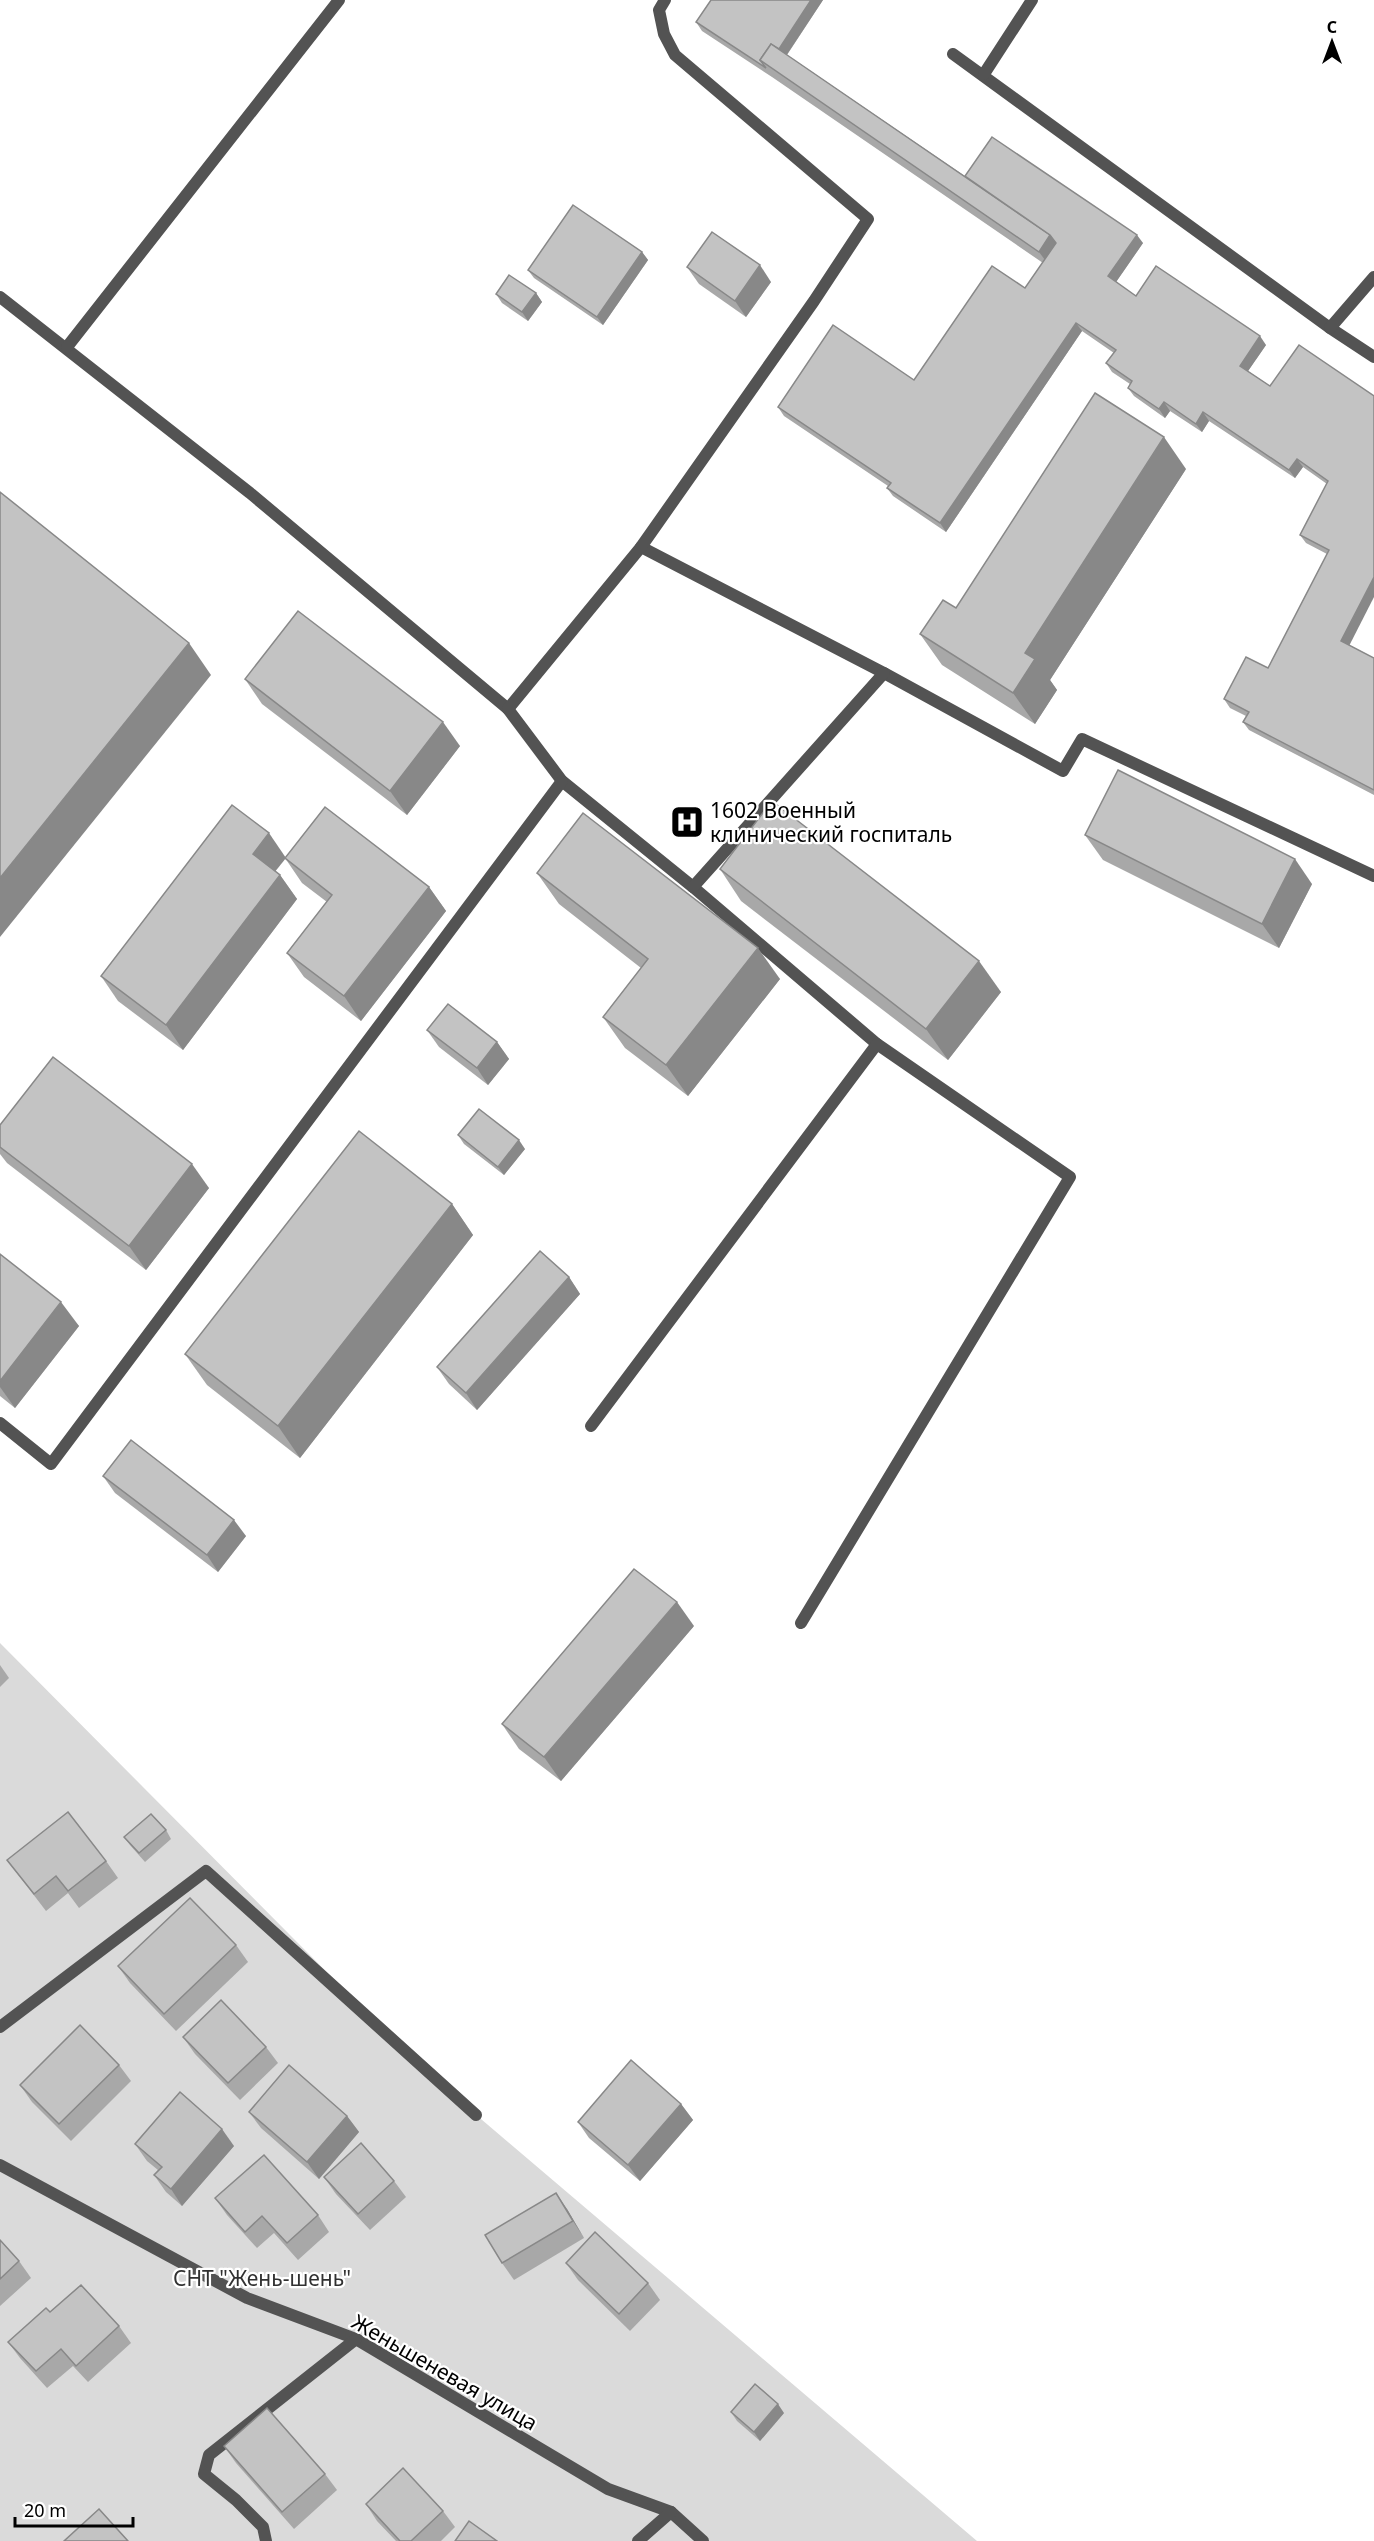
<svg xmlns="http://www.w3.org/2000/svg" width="1374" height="2541" font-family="'Noto Sans',sans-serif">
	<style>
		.green { fill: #dadada }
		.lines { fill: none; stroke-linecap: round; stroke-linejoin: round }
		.lane { stroke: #535353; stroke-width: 12 }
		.wall { fill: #a8a8a8 }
		.shaded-wall { fill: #888 }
		.building { fill: #c3c3c3; stroke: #888; stroke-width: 1.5 }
		.labels { text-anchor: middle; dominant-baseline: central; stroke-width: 4.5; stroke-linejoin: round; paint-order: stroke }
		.poi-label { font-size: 21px; fill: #000; stroke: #fff; text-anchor: start }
		.park-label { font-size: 21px; fill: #313131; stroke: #fff }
		.street-label { font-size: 21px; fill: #000; stroke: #fff }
	</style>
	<rect width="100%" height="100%" fill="#fff"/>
	<!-- green -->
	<path class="green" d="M0,1643L427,2073L977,2541H0Z"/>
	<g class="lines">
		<!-- lane -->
		<g class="lane">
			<path d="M953,54L1330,328L1374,357"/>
			<path d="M984,74L1032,0"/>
			<path d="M0,297L250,493L508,709L562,781L693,887L877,1044"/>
			<path d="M1330,328L1374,277"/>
			<path d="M67,347L339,0"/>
			<path d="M641,547L884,673L1063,771L1082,739L1374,876"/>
			<path d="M508,709L641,547L814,301L868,219L675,55L664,34L659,10L665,0"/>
			<path d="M693,887L884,673"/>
			<path d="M0,1423L51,1464L562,781"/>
			<path d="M591,1426L877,1044L1070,1177L801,1623"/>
			<path d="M0,2027L206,1871L476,2115"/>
			<path d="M0,2165L247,2298L356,2339L608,2489L671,2512L703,2541"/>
			<path d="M266,2541L263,2527L236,2500L204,2474L209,2455L356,2339"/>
			<path d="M638,2541L671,2512"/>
		</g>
	</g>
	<!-- wall -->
	<g class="wall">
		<path d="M711,0H823L787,55L965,176L1143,243L1116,282L1136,296L1266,345L1248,371L1270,386L1374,396L1349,645L1374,658V795L1249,730L1243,722L1246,716L1230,708L1224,699L1268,668L1327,554L1306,543L1300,535L1327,484L1303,467L1295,478L1209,421L1202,432L1170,411L1165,418L1134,396L1128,388L1130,384L1112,372L1106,363L1114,353L1082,331L946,532L893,496L887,488L888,486L784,416L778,407L914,380L1025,288L1043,263L772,77L702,31L696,22Z"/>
		<path d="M642,252L648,260L603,325L534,278L528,270Z"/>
		<path d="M687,267L771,282L746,317L699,284Z"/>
		<path d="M536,293L542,302L528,321L502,303L496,294Z"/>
		<path d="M1186,469L1050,680L1057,690L1035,724L942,665L920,634L956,608Z"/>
		<path d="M245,679L460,746L407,815L262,704Z"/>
		<path d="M1085,835L1312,884L1279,948L1103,860Z"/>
		<path d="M285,858L429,887L446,911L361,1021L304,977L287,953L327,902L302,883Z"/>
		<path d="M720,869L1001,992L948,1060L741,901Z"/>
		<path d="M275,871L280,875L297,899L183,1050L118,1001L101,976Z"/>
		<path d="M537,873L780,979L688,1096L625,1048L603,1017L641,968L559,904Z"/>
		<path d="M427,1030L497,1042L509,1059L488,1085L439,1047Z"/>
		<path d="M0,1125L209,1188L146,1270L7,1163L0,1154Z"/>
		<path d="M458,1135L525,1149L504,1175L464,1144Z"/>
		<path d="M452,1204L473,1235L300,1458L207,1385L185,1354Z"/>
		<path d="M0,1254L79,1326L15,1408L0,1396Z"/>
		<path d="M569,1277L580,1294L477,1410L449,1384L437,1367Z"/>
		<path d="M103,1476L246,1536L218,1572L115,1493Z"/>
		<path d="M694,1626L561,1781L519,1749L502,1724Z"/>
		<path d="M0,1665L9,1678L0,1687Z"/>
		<path d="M166,1830L171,1839L145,1862L130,1845L124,1837Z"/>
		<path d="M7,1860L106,1861L118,1878L79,1908L68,1893L46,1911Z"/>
		<path d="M236,1945L248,1962L176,2031L130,1983L118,1966Z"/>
		<path d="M183,2037L266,2047L278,2063L240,2100L195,2054Z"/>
		<path d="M119,2065L131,2081L71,2141L32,2102L20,2085Z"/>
		<path d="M681,2104L693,2120L640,2181L589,2138L578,2122Z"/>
		<path d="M249,2112L347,2116L359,2132L319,2179L261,2128Z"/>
		<path d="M135,2144L234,2146L182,2206L166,2192L154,2175L158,2170L147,2161Z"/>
		<path d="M324,2177L394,2181L406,2197L370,2230L336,2194Z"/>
		<path d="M215,2198L318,2215L329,2232L298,2260L274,2233L257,2248L227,2215Z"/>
		<path d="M567,2209L584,2238L514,2280L502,2263Z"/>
		<path d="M0,2240L19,2261L31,2278L0,2306Z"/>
		<path d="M566,2263L648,2283L660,2300L630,2331L578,2280Z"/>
		<path d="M119,2326L131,2343L88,2382L73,2366L47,2388L20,2358L8,2342Z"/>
		<path d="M731,2412L784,2413L760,2441L737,2421Z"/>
		<path d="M224,2446L325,2474L337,2490L294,2529L236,2463Z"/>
		<path d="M366,2504L443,2511L455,2527L441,2541H396L377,2521Z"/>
	</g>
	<!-- shaded-wall -->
	<g class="shaded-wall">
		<path d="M811,0H823L776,71L768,65Z"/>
		<path d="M1050,235L1062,252L1051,268L1039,252Z"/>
		<path d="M1137,235L1143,243L1114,285L1108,276Z"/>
		<path d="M642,252L648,260L603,325L597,317Z"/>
		<path d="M760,265L771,282L746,317L735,301Z"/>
		<path d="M536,293L542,302L528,321L522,312Z"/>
		<path d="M1076,323L1082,331L946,532L940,523Z"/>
		<path d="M1260,336L1266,345L1246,374L1240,366Z"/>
		<path d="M1164,402L1170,411L1165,418L1159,409Z"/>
		<path d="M1203,412L1209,421L1202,432L1196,424Z"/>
		<path d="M1164,437L1186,469L1050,680L1057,690L1035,724L1013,693L1025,653Z"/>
		<path d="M1297,459L1303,467L1295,478L1289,470Z"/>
		<path d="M1374,577V597L1347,650L1341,641Z"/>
		<path d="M189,643L211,675L0,937V878Z"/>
		<path d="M443,722L460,746L407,815L390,791Z"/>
		<path d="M269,833L286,858L270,878L253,854Z"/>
		<path d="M1295,859L1312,884L1279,948L1262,924Z"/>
		<path d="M280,875L297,899L183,1050L166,1025Z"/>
		<path d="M429,887L446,911L361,1021L344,996Z"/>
		<path d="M758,948L780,979L688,1096L666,1065Z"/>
		<path d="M979,961L1001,992L948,1060L926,1029Z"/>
		<path d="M497,1042L509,1059L488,1085L477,1068Z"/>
		<path d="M519,1140L525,1149L504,1175L498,1167Z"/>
		<path d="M192,1164L209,1188L146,1270L129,1246Z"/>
		<path d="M452,1204L473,1235L300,1458L278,1426Z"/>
		<path d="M569,1277L580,1294L477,1410L466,1393Z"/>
		<path d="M61,1302L79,1326L15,1408L0,1387V1381Z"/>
		<path d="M234,1520L246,1536L218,1572L207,1555Z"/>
		<path d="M677,1602L694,1626L561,1781L544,1757Z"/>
		<path d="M681,2104L693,2120L640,2181L628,2165Z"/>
		<path d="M347,2116L359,2132L319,2179L307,2162Z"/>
		<path d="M222,2129L234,2146L182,2206L171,2189Z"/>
		<path d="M556,2193L567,2209L584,2238L573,2221Z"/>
		<path d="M778,2404L784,2413L760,2441L754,2432Z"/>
	</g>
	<!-- building -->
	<g class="building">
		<path d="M711,0H811L779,49L771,44L760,60L766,68L696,22Z"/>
		<path d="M771,44L1050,235L1039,252L760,60Z"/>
		<path d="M992,137L1137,235L1108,276L1136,296L1156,266L1260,336L1240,366L1270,386L1299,345L1374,396V577L1341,641L1374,658V790L1243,722L1249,712L1224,699L1246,657L1268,668L1329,550L1300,535L1328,481L1297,459L1289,470L1203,412L1196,424L1164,402L1159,409L1128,388L1132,381L1106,363L1116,350L1076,323L940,523L887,488L891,483L778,407L833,325L914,380L992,266L1025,288L1056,243L1050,235L965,176Z"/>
		<path d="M573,205L642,252L597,317L528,270Z"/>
		<path d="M712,232L760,265L735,301L687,267Z"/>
		<path d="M509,275L536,293L522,312L496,294Z"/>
		<path d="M1095,393L1164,437L1025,653L1035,659L1013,693L920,634L943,600L956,608Z"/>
		<path d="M0,492L189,643L0,878Z"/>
		<path d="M298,611L443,722L390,791L245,679Z"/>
		<path d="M1118,770L1295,859L1262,924L1085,835Z"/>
		<path d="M772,801L979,961L926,1029L720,869Z"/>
		<path d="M232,805L269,833L253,854L280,875L166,1025L101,976Z"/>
		<path d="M325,807L429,887L344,996L287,953L332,895L285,858Z"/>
		<path d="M583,813L758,948L666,1065L603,1017L648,959L537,873Z"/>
		<path d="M448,1004L497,1042L477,1068L427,1030Z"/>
		<path d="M53,1057L192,1164L129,1246L0,1147V1125Z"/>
		<path d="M479,1109L519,1140L498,1167L458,1135Z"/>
		<path d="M359,1131L452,1204L278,1426L185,1354Z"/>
		<path d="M540,1251L569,1277L466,1393L437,1367Z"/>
		<path d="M0,1254L61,1302L0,1381Z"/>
		<path d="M131,1440L234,1520L207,1555L103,1476Z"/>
		<path d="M634,1569L677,1602L544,1757L502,1724Z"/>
		<path d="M68,1812L106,1861L68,1891L56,1876L34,1894L7,1860Z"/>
		<path d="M151,1814L166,1830L139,1853L124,1837Z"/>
		<path d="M190,1898L236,1945L164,2014L118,1966Z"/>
		<path d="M221,2000L266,2047L228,2083L183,2037Z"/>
		<path d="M80,2025L119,2065L59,2124L20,2085Z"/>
		<path d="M631,2060L681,2104L628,2165L578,2122Z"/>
		<path d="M289,2065L347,2116L307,2162L249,2112Z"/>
		<path d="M180,2092L222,2129L171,2189L154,2175L162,2167L135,2144Z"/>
		<path d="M361,2143L394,2181L358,2214L324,2177Z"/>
		<path d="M264,2155L318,2215L287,2243L262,2216L245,2232L215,2198Z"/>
		<path d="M556,2193L573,2221L502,2263L485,2235Z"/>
		<path d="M595,2232L648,2283L619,2314L566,2263Z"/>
		<path d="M0,2240L19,2261L0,2279Z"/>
		<path d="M81,2285L119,2326L76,2366L61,2349L36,2371L8,2342L46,2308L50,2312Z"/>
		<path d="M755,2384L778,2404L754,2432L731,2412Z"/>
		<path d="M267,2408L325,2474L282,2512L224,2446Z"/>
		<path d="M403,2468L443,2511L411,2541H400L366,2504Z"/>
		<path d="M99,2509L128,2541H64Z"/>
		<path d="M469,2521L497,2541H455Z"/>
	</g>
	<!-- icons -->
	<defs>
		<g id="hospital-square" transform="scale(1.725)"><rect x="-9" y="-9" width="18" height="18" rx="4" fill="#000" stroke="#fff"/><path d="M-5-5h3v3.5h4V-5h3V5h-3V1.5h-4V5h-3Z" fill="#fff"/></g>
	</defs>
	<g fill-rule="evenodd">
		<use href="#hospital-square" x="687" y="822"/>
	</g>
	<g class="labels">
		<!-- poi labels -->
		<g class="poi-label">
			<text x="710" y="810">1602 Военный<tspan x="710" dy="24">клинический госпиталь</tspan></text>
		</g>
		<!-- park labels -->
		<g class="park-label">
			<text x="262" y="2278">СНТ "Жень-шень"</text>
		</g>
		<!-- street labels -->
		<g class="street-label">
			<text transform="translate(445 2372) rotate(30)">Женьшеневая улица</text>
		</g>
	</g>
	<!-- north arrow -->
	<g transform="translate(1332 42)" stroke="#ffffff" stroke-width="4.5" paint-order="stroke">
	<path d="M0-4.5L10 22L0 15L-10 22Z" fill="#000000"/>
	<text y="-9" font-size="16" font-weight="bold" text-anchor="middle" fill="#000000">С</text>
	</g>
	<!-- scale -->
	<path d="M15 2517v9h118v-9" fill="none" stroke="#000000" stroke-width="3"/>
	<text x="24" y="2517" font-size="18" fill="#000000" stroke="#ffffff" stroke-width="4.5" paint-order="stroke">20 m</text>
</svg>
